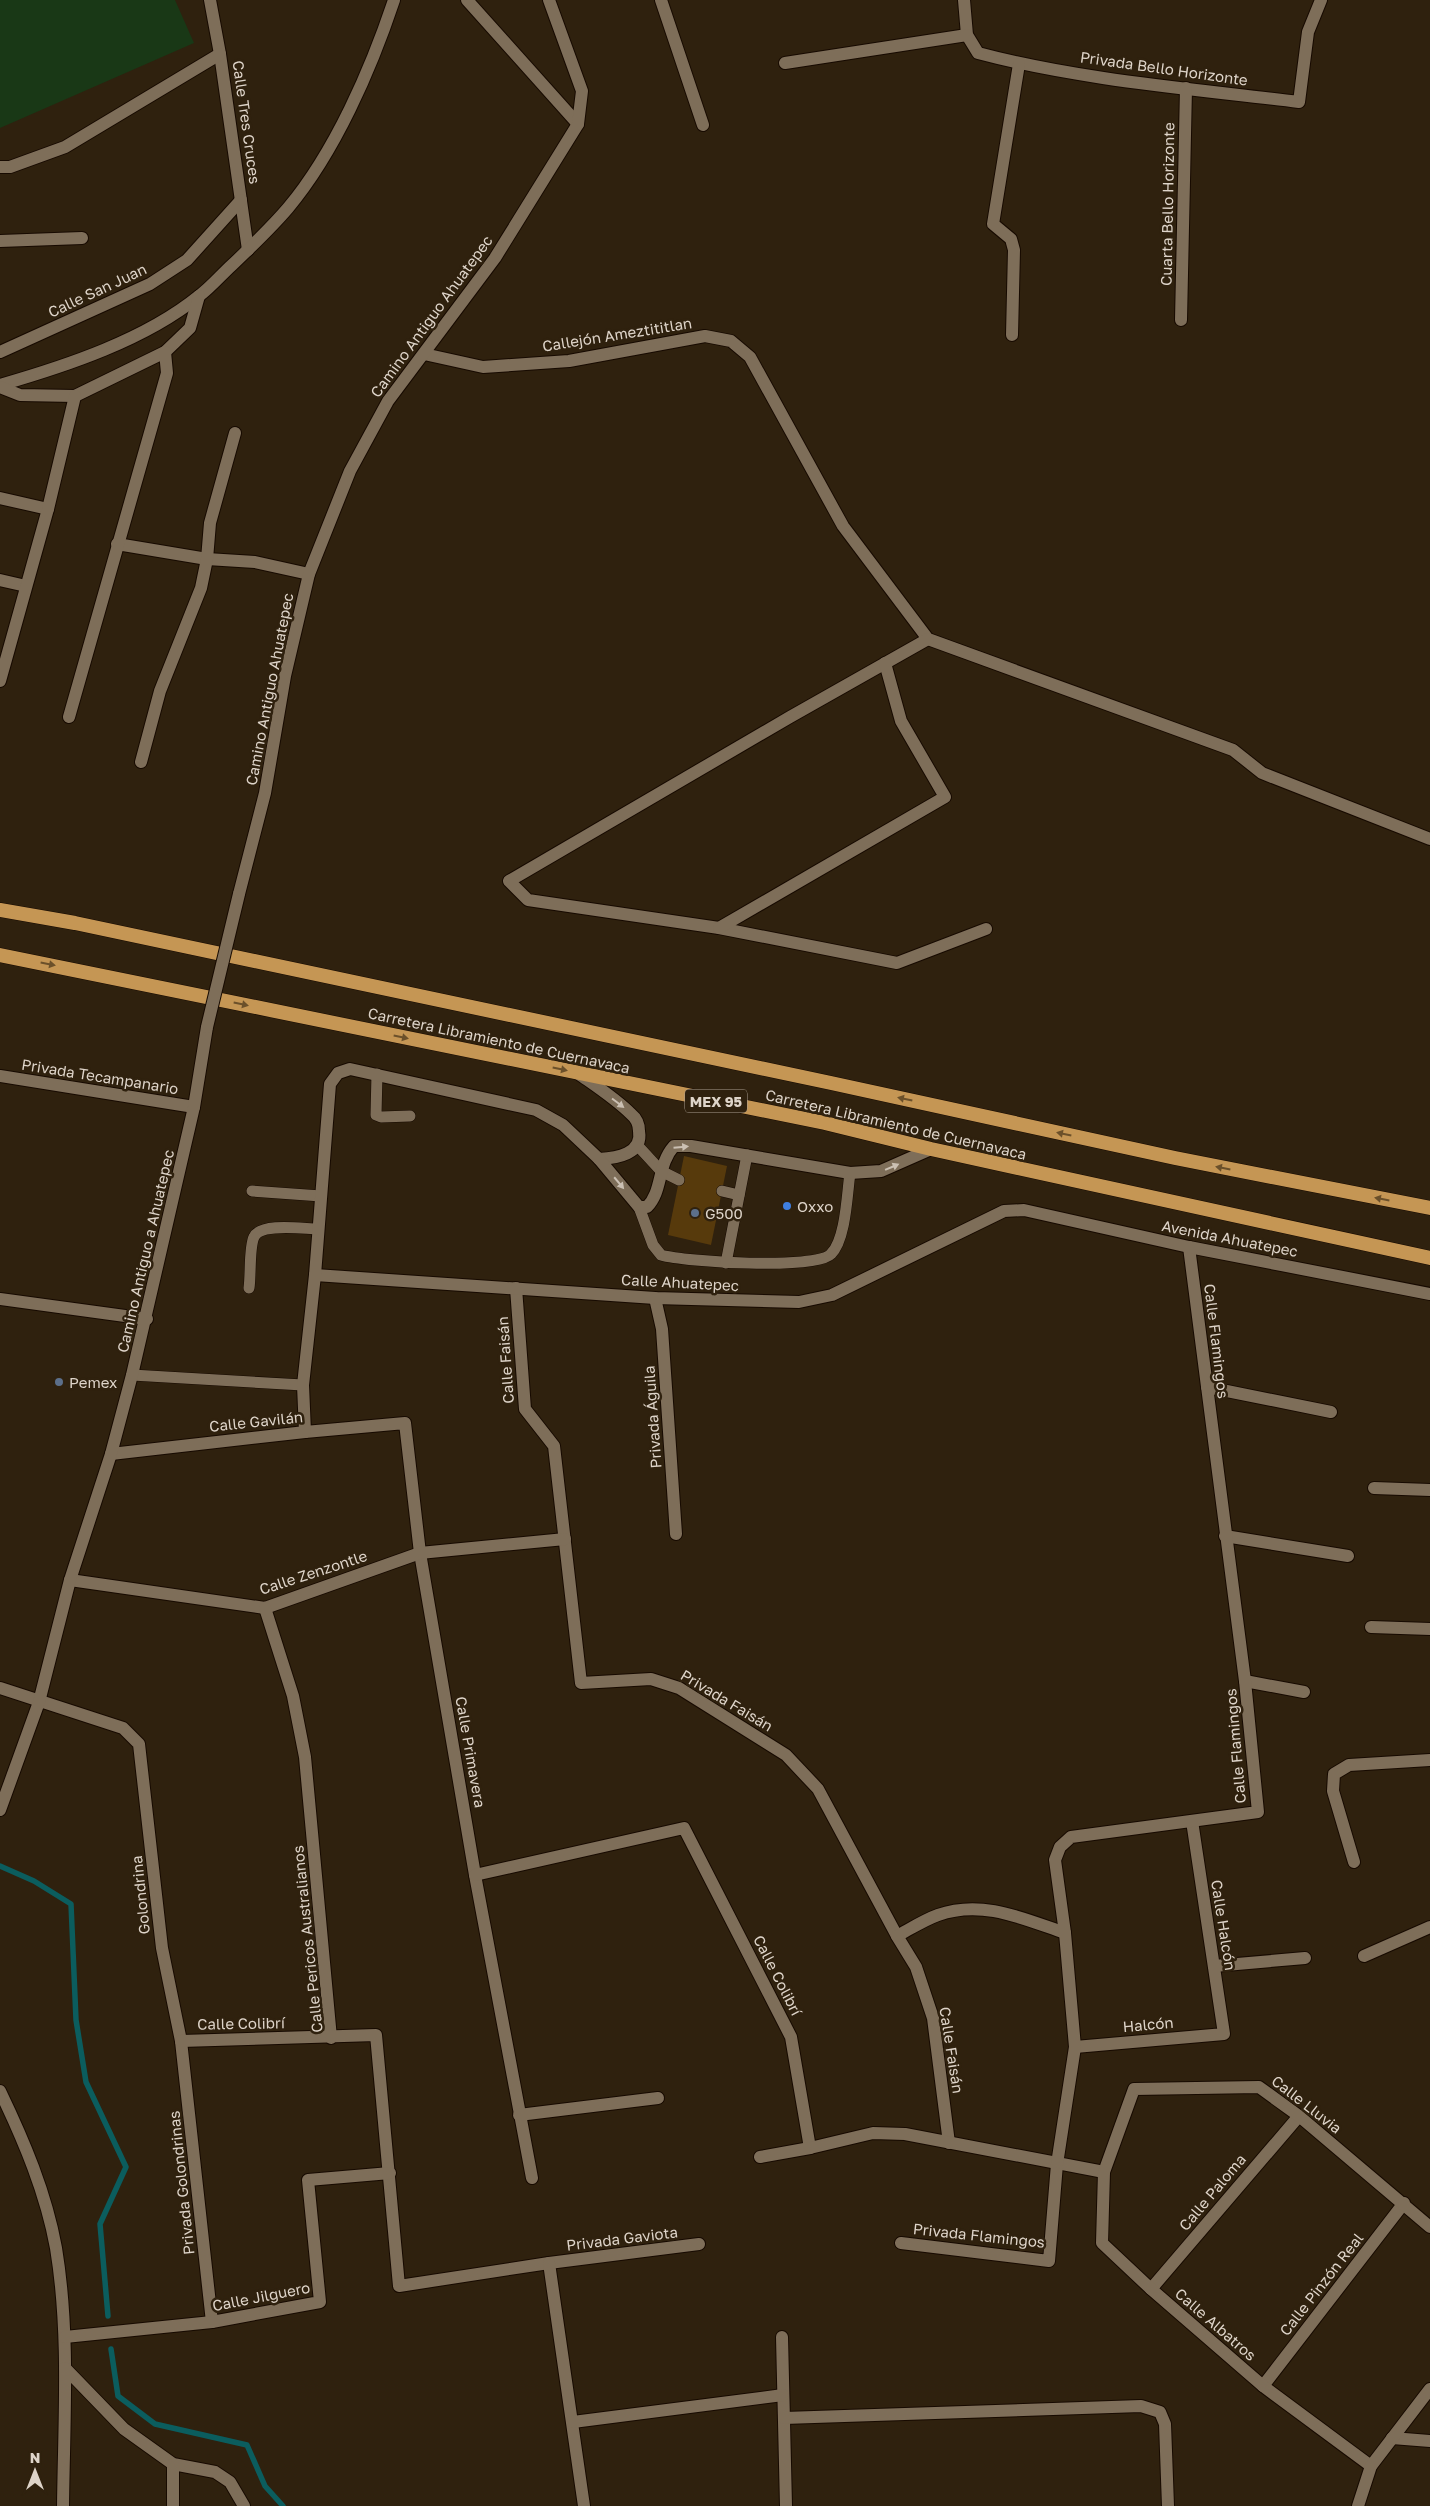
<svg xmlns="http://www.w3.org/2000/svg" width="1430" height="2506" font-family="'Golos Text',sans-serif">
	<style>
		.green { fill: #193816 }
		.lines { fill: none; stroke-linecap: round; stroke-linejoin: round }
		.stream { stroke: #0b5d5e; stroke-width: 5.5 }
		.building { fill: #573a0c }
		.service-casing { stroke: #170a00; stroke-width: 12 }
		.minor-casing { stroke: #170a00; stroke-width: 14 }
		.tertiary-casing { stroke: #170a00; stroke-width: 14 }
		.trunk-casing { stroke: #170a00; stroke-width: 15 }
		.service { stroke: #7e6e59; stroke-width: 11 }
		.minor { stroke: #7e6e59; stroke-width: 12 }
		.tertiary { stroke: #7e6e59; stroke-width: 12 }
		.trunk { stroke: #c59654; stroke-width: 14 }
		.tertiary-bridge-casing { stroke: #170a00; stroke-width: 14; stroke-linecap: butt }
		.tertiary-bridge { stroke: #7e6e59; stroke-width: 12 }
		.oneway { fill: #6b502a }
		.oneway2 { fill: #cbc0b3 }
		.shop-dot { fill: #3f7fe0; stroke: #2f210e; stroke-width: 2 }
		.service-dot { fill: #5c6f8a; stroke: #2f210e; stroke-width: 2 }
		.labels { text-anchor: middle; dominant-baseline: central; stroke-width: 5; stroke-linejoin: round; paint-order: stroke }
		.shield { fill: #2f210e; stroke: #aa9e91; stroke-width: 1 }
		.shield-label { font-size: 14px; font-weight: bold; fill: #ded4c9 }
		.street-label { font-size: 15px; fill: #ded4c9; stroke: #2f210e }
		.poi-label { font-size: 15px; fill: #ded4c9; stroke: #2f210e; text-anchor: start }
	</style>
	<rect width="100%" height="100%" fill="#2f210e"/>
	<!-- green -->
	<path class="green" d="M0,0H175L194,43L0,128Z"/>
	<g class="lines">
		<!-- stream -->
		<g class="stream">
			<path d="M0,1866L34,1881L71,1904L76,2020L86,2082L126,2167L100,2224L108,2316"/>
			<path d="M111,2349L118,2396L155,2424L247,2445L265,2486L283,2506"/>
		</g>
	</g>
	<!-- building -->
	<path class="building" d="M684,1156L727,1166L711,1245L668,1235Z"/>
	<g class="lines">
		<!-- service casing -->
		<g class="service-casing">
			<g id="service">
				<path d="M377,1074L376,1115L381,1117L410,1116"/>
				<path d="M638,1146L661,1171L679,1180"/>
				<path d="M252,1191L321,1196"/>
				<path d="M722,1191L739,1195"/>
				<path d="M639,1207L653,1245L661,1255C685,1262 816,1270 831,1254C846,1239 847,1194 850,1173"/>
				<path d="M726,1263L747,1155"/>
				<path d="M249,1288C251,1275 249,1247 254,1237C261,1222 304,1229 318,1229"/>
				<path d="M132,1375L303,1385"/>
			</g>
		</g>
		<!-- minor casing -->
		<g class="minor-casing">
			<g id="minor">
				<path d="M210,0L220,54L248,250"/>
				<path d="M467,0L578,124"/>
				<path d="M661,0L703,125"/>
				<path d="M964,0L967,35L978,53C1079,80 1194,89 1299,102L1308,32L1321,0"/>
				<path d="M785,63L967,35"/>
				<path d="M0,167H10L65,147L220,54"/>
				<path d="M0,241L82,238"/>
				<path d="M1181,320L1186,88"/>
				<path d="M1012,335L1014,250L1011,239L993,224L1019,64"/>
				<path d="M0,352L150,284L187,260L241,200"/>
				<path d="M424,354L483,367L569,361L705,336L731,341L750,357L843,526L928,639L1233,750L1262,773L1430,839"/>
				<path d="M0,385C66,366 145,340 199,296C211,287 221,275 232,265C251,247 271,228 288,208C335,152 371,69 394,0"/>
				<path d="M0,387L20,395L75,396L165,352L190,328L199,296"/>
				<path d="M0,498L48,509"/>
				<path d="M117,544L207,559L255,562L309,574"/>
				<path d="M0,580L26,586"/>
				<path d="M928,639L790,717L509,881L528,900L719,928L897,963L986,929"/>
				<path d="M0,681L48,509L75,396"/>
				<path d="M69,717L167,373L165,352"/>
				<path d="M141,762L160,691L201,588L207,559L210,523L235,433"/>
				<path d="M719,928L945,797L901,721L885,663"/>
				<path d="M0,1076L194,1107"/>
				<path d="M516,1288L525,1409L554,1446L581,1683L651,1679L679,1688L786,1755L818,1789L897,1936L916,1967L933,2018L949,2143"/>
				<path d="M655,1298L662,1329L676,1534"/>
				<path d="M0,1299L147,1319"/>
				<path d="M1207,1387L1331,1412"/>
				<path d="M305,1432L405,1423L420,1553L475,1875L532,2178"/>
				<path d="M1374,1488L1430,1490"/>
				<path d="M1225,1536L1348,1556"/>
				<path d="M70,1580L265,1608L420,1553L565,1539"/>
				<path d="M265,1608L293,1696L305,1757L331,2038"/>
				<path d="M1371,1627L1430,1629"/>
				<path d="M1245,1681L1304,1692"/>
				<path d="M0,1688L123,1728L139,1744L162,1948L181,2041L212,2322"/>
				<path d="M1354,1862L1333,1791L1334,1774L1349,1765L1430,1760"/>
				<path d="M475,1875L684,1828L791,2037L810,2148"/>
				<path d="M897,1936C910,1929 924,1920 938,1915C982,1899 1024,1919 1065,1933"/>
				<path d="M1364,1956L1430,1927"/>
				<path d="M1214,1966L1305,1958"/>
				<path d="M181,2041L376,2035L399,2286L549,2263L699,2244"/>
				<path d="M1075,2047L1224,2034L1192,1821"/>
				<path d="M0,2091C24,2141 46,2193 56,2248C70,2333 64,2420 63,2506"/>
				<path d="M519,2115L658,2098"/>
				<path d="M760,2157L810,2148L873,2133L905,2134L1104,2172"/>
				<path d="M901,2243L1049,2261L1057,2164L1075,2047L1065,1933L1055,1860L1060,1847L1071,1837L1258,1812L1245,1681L1189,1247"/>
				<path d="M549,2263L584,2506"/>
				<path d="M1151,2289L1299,2116"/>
				<path d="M65,2337L212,2322L320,2302L308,2180L390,2173"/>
				<path d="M782,2337L786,2506"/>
				<path d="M65,2368L124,2429L173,2464L215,2472L230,2482L244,2506"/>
				<path d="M1263,2386L1404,2203"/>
				<path d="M784,2418L1141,2406L1160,2412L1165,2424L1168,2506"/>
				<path d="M573,2422L783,2395"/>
				<path d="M1392,2438L1430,2441"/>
				<path d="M1371,2466L1263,2386L1151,2289L1102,2243L1104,2172L1134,2089L1259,2087L1299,2116L1430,2227"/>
				<path d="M173,2506V2464"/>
				<path d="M1358,2506L1371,2466L1430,2389"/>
			</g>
		</g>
		<!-- tertiary casing -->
		<g class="tertiary-casing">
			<g id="tertiary">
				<path d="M239,894L265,793L285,676L309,574L350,471L388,401L495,258L578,124L582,91L549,0"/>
				<path d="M579,1074C596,1086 616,1099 631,1114C636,1118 639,1124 639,1131C643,1154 617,1158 599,1159"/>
				<path d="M315,1275L655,1298L799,1302L832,1295L1004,1211L1024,1210L1189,1247L1430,1294"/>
				<path d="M111,1454L305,1432L303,1385L315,1275L330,1084L338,1073L350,1069L536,1110L563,1125L599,1159L639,1207H647C663,1191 657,1165 674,1146H691L850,1173L881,1171L931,1149"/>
				<path d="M0,1810L39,1702L70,1580L111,1454L132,1375L194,1107L207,1027"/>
			</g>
		</g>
		<!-- trunk casing -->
		<g class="trunk-casing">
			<g id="trunk">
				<path d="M0,910L75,923L831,1083L1175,1158L1430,1208"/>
				<path d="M0,955L825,1123L931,1149L1430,1258"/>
			</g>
		</g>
		<!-- service -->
		<use href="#service" class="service"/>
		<!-- minor -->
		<use href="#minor" class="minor"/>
		<!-- tertiary -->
		<use href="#tertiary" class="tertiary"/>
		<!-- trunk -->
		<use href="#trunk" class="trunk"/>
		<!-- tertiary-bridge casing -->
		<g class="tertiary-bridge-casing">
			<path id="tertiary-bridge" d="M207,1027L239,894"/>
		</g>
		<!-- tertiary-bridge -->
		<use href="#tertiary-bridge" class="tertiary-bridge"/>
	</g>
	<!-- one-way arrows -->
	<defs><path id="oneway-solid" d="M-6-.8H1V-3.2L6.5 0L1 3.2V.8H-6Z" transform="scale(1.25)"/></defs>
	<g class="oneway">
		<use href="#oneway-solid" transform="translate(48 964) rotate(11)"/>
		<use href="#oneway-solid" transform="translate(241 1004) rotate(12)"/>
		<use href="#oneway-solid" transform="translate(401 1037) rotate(12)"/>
		<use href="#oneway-solid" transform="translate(560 1069) rotate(12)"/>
		<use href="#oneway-solid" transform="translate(905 1099) rotate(-168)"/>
		<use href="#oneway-solid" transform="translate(1064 1134) rotate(-168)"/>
		<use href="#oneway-solid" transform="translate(1223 1168) rotate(-169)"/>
		<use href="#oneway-solid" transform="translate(1382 1199) rotate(-169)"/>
	</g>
	<g class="oneway2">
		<use href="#oneway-solid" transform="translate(618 1103) rotate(37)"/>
		<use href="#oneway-solid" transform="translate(681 1147) rotate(-5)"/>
		<use href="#oneway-solid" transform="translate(892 1167) rotate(-23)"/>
		<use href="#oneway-solid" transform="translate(619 1183) rotate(50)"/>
	</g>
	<!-- markers -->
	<circle class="shop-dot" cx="787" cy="1206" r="5"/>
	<g class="service-dot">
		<circle cx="695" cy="1213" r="5"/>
		<circle cx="59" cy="1382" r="5"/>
	</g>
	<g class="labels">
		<!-- shield labels -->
		<rect class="shield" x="685" y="1089.5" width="62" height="23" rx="4"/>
		<g class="shield-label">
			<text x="716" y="1101">MEX 95</text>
		</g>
		<!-- street labels -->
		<g class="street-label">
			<text transform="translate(1164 68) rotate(8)">Privada Bello Horizonte</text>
			<text transform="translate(247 122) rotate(82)">Calle Tres Cruces</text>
			<text transform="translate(1167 204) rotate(-89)">Cuarta Bello Horizonte</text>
			<text transform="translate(97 290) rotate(-25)">Calle San Juan</text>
			<text transform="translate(431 316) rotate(-54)">Camino Antiguo Ahuatepec</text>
			<text transform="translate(617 334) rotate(-9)">Callejón Ameztititlan</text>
			<text transform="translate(269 689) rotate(-79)">Camino Antiguo Ahuatepec</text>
			<text transform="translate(499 1040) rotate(12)">Carretera Libramiento de Cuernavaca</text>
			<text transform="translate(100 1076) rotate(9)">Privada Tecampanario</text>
			<text transform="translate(896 1124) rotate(13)">Carretera Libramiento de Cuernavaca</text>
			<text transform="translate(1230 1238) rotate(11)">Avenida Ahuatepec</text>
			<text transform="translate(145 1251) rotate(-77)">Camino Antiguo a Ahuatepec</text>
			<text transform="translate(680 1282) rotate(3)">Calle Ahuatepec</text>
			<text transform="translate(1217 1341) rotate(83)">Calle Flamingos</text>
			<text transform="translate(505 1360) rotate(-94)">Calle Faisán</text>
			<text transform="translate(652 1417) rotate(-94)">Privada Águila</text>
			<text transform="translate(256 1421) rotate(-6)">Calle Gavilán</text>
			<text transform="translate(313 1572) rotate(-18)">Calle Zenzontle</text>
			<text transform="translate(727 1700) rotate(31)">Privada Faisán</text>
			<text transform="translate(1235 1746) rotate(-95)">Calle Flamingos</text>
			<text transform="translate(471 1752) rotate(80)">Calle Primavera</text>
			<text transform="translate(140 1895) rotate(-96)">Golondrina</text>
			<text transform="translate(1224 1925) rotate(81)">Calle Halcón</text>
			<text transform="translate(307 1939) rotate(-96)">Calle Pericos Australianos</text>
			<text transform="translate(778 1975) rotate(63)">Calle Colibrí</text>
			<text transform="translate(241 2023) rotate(-1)">Calle Colibrí</text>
			<text transform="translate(1148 2024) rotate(-5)">Halcón</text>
			<text transform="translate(952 2050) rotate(81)">Calle Faisán</text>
			<text transform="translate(1307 2104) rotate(38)">Calle Lluvia</text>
			<text transform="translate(181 2183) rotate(-96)">Privada Golondrinas</text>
			<text transform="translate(1212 2192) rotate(-50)">Calle Paloma</text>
			<text transform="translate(979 2235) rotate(6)">Privada Flamingos</text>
			<text transform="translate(622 2238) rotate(-7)">Privada Gaviota</text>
			<text transform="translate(1321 2284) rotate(-52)">Calle Pinzón Real</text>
			<text transform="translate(261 2296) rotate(-11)">Calle Jilguero</text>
			<text transform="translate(1216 2324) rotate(41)">Calle Albatros</text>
		</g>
		<!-- poi labels -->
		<g class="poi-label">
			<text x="797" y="1206">Oxxo</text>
			<text x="705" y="1213">G500</text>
			<text x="69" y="1382">Pemex</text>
		</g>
	</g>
	<!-- north arrow -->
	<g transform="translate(35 2471)" stroke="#2f210e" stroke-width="4" paint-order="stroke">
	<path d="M0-4L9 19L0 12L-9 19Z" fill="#ded4c9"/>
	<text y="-8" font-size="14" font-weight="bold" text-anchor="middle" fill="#ded4c9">N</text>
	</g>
</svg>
